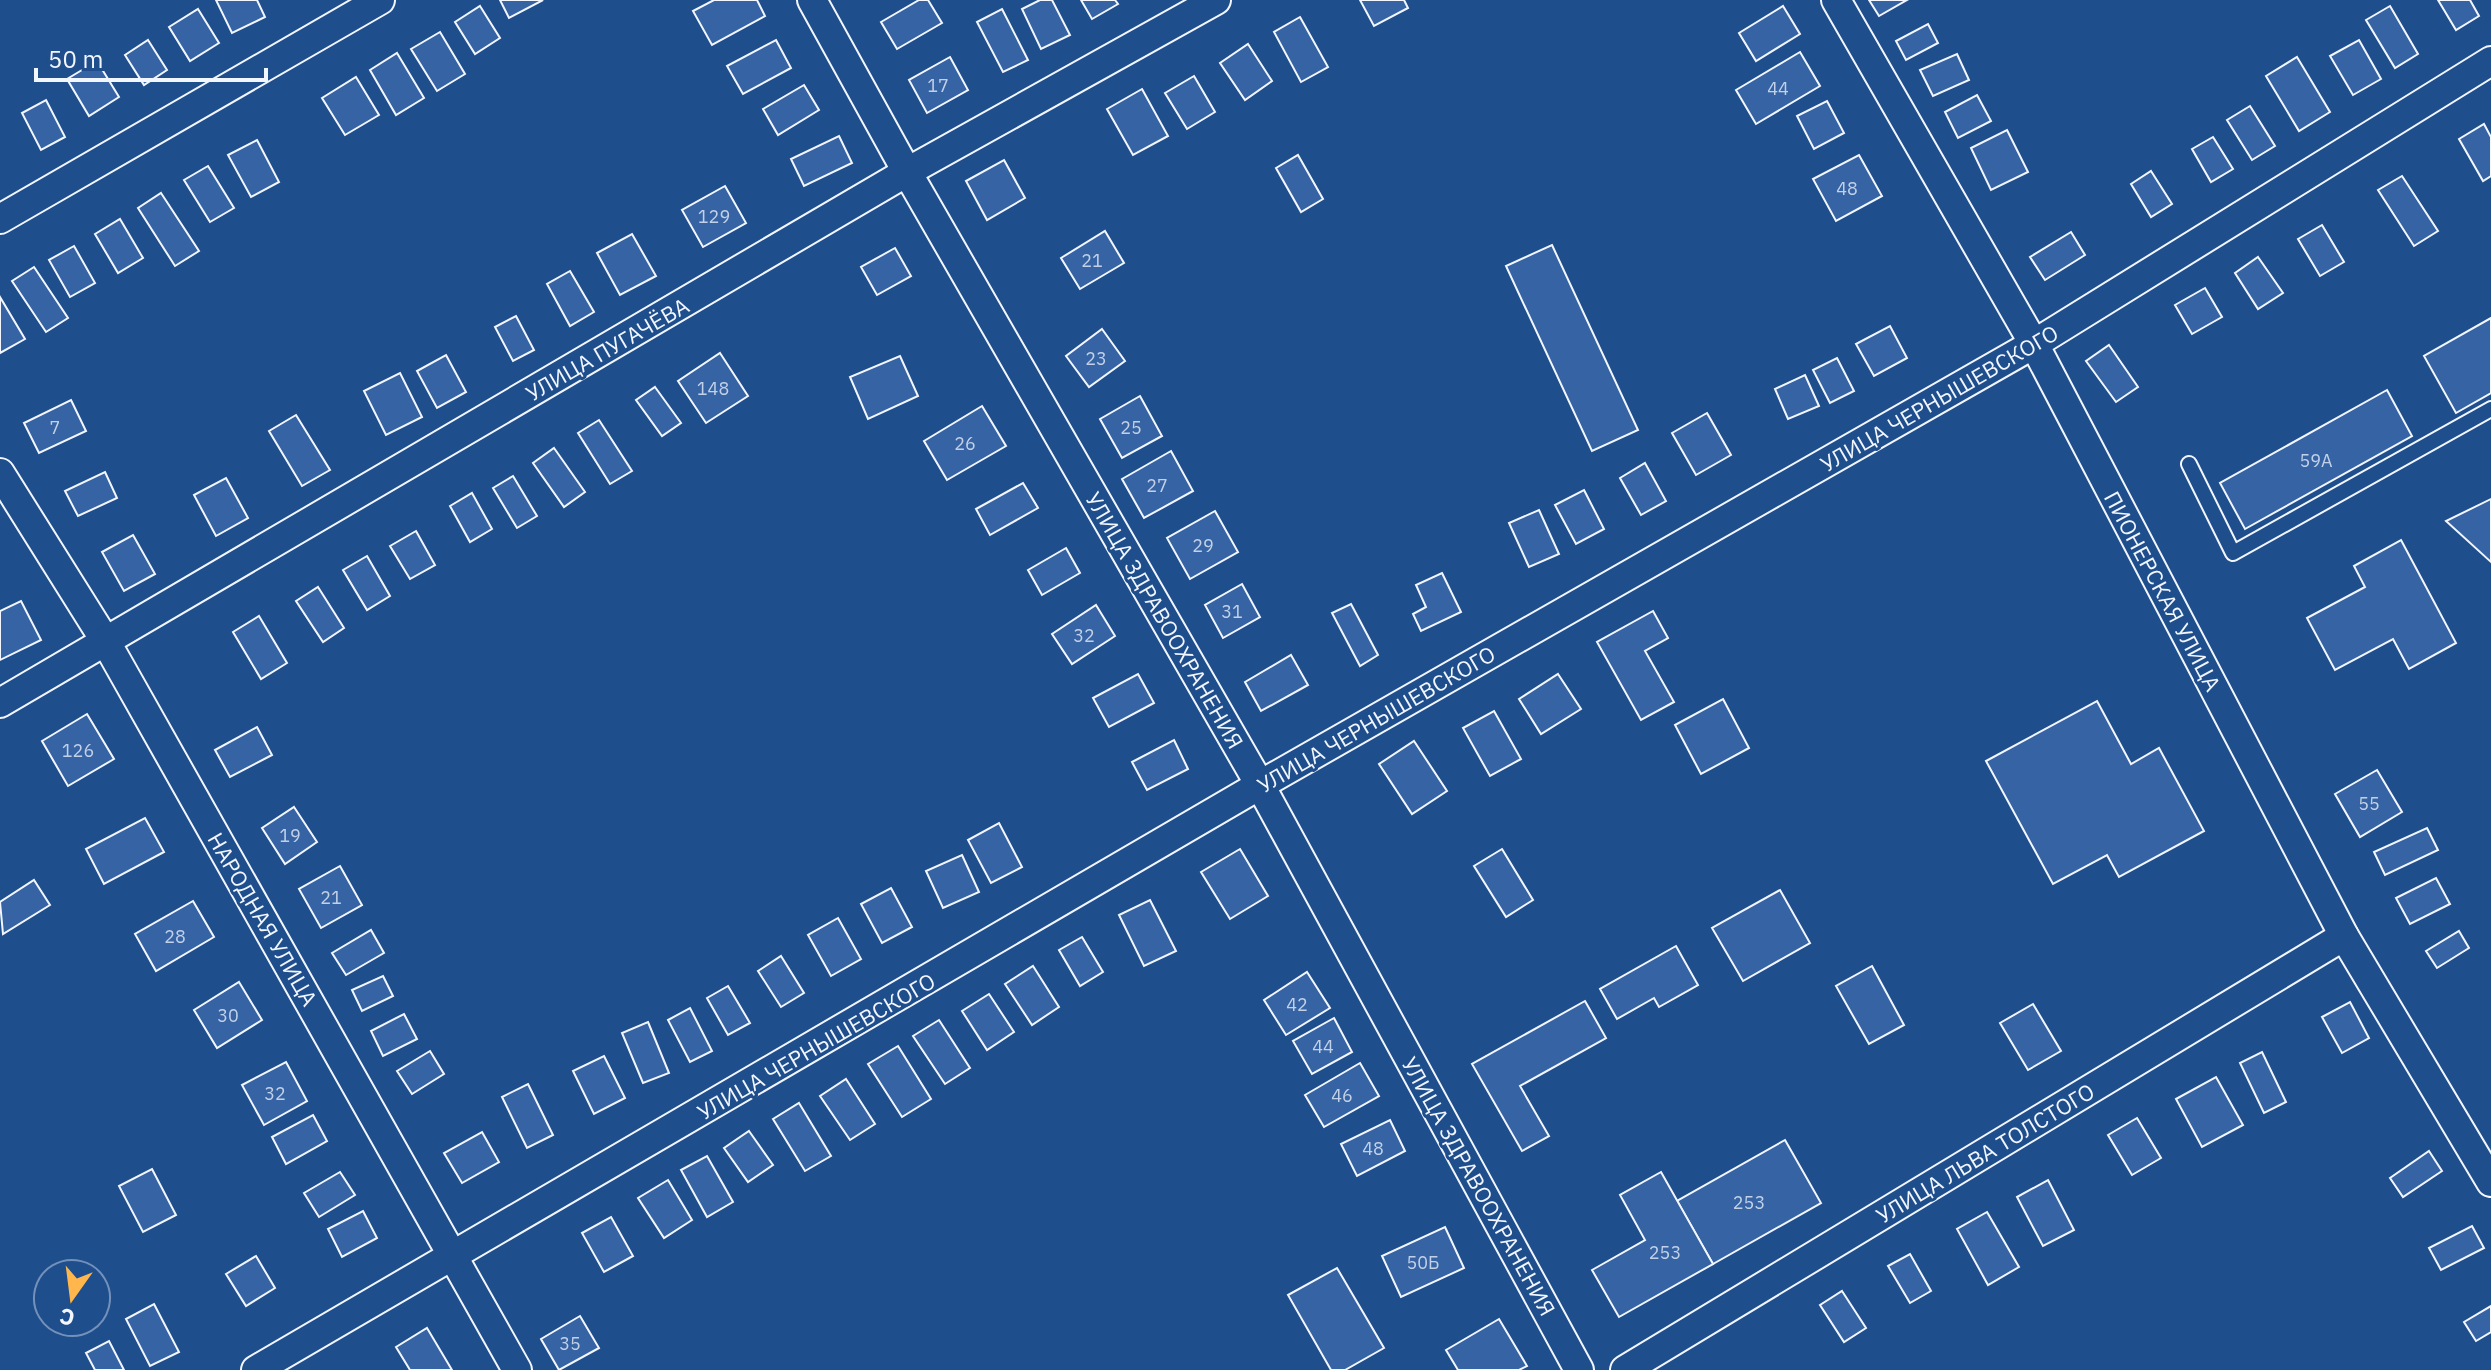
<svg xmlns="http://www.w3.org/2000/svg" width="2491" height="1370" font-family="'IBM Plex Sans',sans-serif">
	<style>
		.building { fill: #3563a3; stroke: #f2f6ff; stroke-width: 2 }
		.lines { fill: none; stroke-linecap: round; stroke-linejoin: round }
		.service-casing { stroke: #f2f6ff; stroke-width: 18 }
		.minor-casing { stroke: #f2f6ff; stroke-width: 32 }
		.service { stroke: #1f4e8c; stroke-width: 14 }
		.minor { stroke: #1f4e8c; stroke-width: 28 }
		.labels { text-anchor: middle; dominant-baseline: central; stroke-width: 6; stroke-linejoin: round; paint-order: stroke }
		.number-label { font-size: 18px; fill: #c3d1e8 }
		.street-label { font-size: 22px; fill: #f2f6ff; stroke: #1f4e8c }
	</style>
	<rect width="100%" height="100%" fill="#1f4e8c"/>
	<!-- building -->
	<g class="building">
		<path d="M216,0H257L265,17L232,33Z"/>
		<path d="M500,0H543L509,18Z"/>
		<path d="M714,0H757L765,16L712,45L693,11Z"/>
		<path d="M919,0H928L942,23L897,49L881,22Z"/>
		<path d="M1040,0H1052L1070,35L1041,49L1022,9Z"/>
		<path d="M1081,0H1115L1118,4L1092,19Z"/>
		<path d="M1360,0H1404L1408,8L1374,26Z"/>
		<path d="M1869,0H1907L1879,16Z"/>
		<path d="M2438,0H2470L2479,16L2456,30Z"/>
		<path d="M480,6L500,38L475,54L455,22Z"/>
		<path d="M1783,6L1800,34L1756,61L1739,33Z"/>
		<path d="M2390,6L2418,54L2395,68L2366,20Z"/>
		<path d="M198,9L219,43L190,61L169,27Z"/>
		<path d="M1002,9L1028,60L1003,72L977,22Z"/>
		<path d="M1300,17L1328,67L1301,82L1274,32Z"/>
		<path d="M1928,24L1938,43L1906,60L1896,41Z"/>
		<path d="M440,32L465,74L437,91L411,49Z"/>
		<path d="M148,40L167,70L144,85L125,55Z"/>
		<path d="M776,40L791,68L743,94L727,66Z"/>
		<path d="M2359,40L2381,79L2353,95L2330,56Z"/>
		<path d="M1248,44L1272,81L1245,100L1220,63Z"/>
		<path d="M1800,52L1820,86L1756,124L1736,90Z"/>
		<path d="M397,53L424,98L396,115L370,70Z"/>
		<path d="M1957,54L1969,80L1933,96L1920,70Z"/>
		<path d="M950,57L968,90L927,113L909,80Z"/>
		<path d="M2297,57L2330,112L2299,131L2266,76Z"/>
		<path d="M97,61L119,97L89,116L67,79Z"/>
		<path d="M1194,76L1215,112L1187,129L1165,93Z"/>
		<path d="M356,77L379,115L345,135L322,98Z"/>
		<path d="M804,85L819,110L778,135L763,109Z"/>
		<path d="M1142,89L1168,136L1133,155L1107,109Z"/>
		<path d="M1977,95L1991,121L1958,138L1945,112Z"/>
		<path d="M46,100L65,137L41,150L22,113Z"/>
		<path d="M1827,101L1844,133L1814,149L1797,116Z"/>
		<path d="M2250,106L2275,146L2252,160L2227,120Z"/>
		<path d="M2484,124L2491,137V176L2483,181L2459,139Z"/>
		<path d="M2007,130L2028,172L1991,190L1971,148Z"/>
		<path d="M839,136L852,163L804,186L791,159Z"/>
		<path d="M2213,137L2233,169L2211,182L2192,149Z"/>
		<path d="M257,140L279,182L251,197L228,155Z"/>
		<path d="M1298,155L1323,199L1301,212L1276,168Z"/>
		<path d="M1859,155L1882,196L1836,221L1813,179Z"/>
		<path d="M1004,160L1025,198L987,220L966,181Z"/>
		<path d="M208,166L234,208L210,222L184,180Z"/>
		<path d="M2151,171L2172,204L2151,217L2131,184Z"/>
		<path d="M2402,176L2438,231L2414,246L2378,190Z"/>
		<path d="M725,186L746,223L703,247L682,210Z"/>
		<path d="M161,193L199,251L175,266L138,208Z"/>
		<path d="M120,219L143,258L118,273L95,234Z"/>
		<path d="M2322,225L2344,262L2320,276L2298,239Z"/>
		<path d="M1105,231L1124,263L1080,289L1061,258Z"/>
		<path d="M2071,232L2085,255L2045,280L2030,257Z"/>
		<path d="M632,234L656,276L620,295L597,253Z"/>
		<path d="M1552,245L1638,430L1592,451L1506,266Z"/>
		<path d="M74,246L95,283L70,297L49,260Z"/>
		<path d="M895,248L911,276L877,295L861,267Z"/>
		<path d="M2258,257L2283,293L2258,309L2235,273Z"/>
		<path d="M34,267L68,318L46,332L12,281Z"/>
		<path d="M570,271L594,312L570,326L547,284Z"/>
		<path d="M2205,288L2222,317L2192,334L2175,305Z"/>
		<path d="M0,297L25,339L0,353Z"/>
		<path d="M516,316L534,350L513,361L495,327Z"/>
		<path d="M2491,318V393L2456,413L2424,356Z"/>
		<path d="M1890,326L1907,358L1874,376L1856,344Z"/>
		<path d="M1102,329L1125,361L1089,387L1066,356Z"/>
		<path d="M2109,345L2138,387L2116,402L2086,361Z"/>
		<path d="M720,353L748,396L706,423L678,381Z"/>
		<path d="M446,355L466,392L437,408L417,371Z"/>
		<path d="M900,356L918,396L868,419L850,377Z"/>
		<path d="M1837,358L1854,391L1830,403L1813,370Z"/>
		<path d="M400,373L422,417L386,435L364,391Z"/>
		<path d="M1805,375L1819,406L1788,419L1775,389Z"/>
		<path d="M655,387L681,423L662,436L636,400Z"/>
		<path d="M2387,390L2412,436L2245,529L2220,483Z"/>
		<path d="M1140,396L1162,436L1122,458L1100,419Z"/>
		<path d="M71,400L86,431L39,453L24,423Z"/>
		<path d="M982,406L1006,446L947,480L924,441Z"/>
		<path d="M1707,413L1731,455L1696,475L1672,433Z"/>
		<path d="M296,415L330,470L302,486L269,431Z"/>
		<path d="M599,420L632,471L610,484L578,433Z"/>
		<path d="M554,448L585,492L564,507L533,463Z"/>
		<path d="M1171,451L1193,491L1144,518L1122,479Z"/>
		<path d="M1645,463L1666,501L1641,515L1620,478Z"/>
		<path d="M105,472L117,498L78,516L65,491Z"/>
		<path d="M513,476L537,516L517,528L493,488Z"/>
		<path d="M226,478L248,518L216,536L194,495Z"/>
		<path d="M1023,483L1038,508L990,535L976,509Z"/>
		<path d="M1584,490L1604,529L1576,544L1555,505Z"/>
		<path d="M472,493L492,529L470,542L450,506Z"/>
		<path d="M2491,499V562L2446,521Z"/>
		<path d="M1539,510L1559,554L1529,567L1509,523Z"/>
		<path d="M1215,511L1238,552L1190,579L1167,538Z"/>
		<path d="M416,531L435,565L410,579L390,546Z"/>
		<path d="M133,535L155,574L124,591L102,552Z"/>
		<path d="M2401,540L2456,643L2409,669L2393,639L2335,670L2307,618L2365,587L2354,566Z"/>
		<path d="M1066,548L1080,573L1042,595L1028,570Z"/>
		<path d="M367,556L390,596L367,610L343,570Z"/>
		<path d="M1442,573L1461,612L1421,631L1413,614L1426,607L1416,585Z"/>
		<path d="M1242,584L1260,617L1223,638L1205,605Z"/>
		<path d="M318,587L344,628L323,642L296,601Z"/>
		<path d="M21,601L41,640L0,660V611Z"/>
		<path d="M1351,604L1378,655L1360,666L1332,613Z"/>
		<path d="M1096,605L1115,636L1072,664L1052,634Z"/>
		<path d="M1653,611L1668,638L1645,651L1674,702L1641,720L1597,642Z"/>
		<path d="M259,616L287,663L261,679L233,632Z"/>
		<path d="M1291,655L1308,685L1261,711L1245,682Z"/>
		<path d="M1138,674L1154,703L1109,727L1093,698Z"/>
		<path d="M1558,674L1581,709L1541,734L1519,699Z"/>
		<path d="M1723,699L1749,748L1701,774L1675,725Z"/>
		<path d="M2097,701L2131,764L2159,748L2204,831L2119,877L2107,855L2053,884L1986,761Z"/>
		<path d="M1494,711L1521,759L1490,776L1463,728Z"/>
		<path d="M87,714L114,759L68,786L42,741Z"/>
		<path d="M257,727L272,755L230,777L215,750Z"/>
		<path d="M1174,740L1188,769L1147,790L1132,762Z"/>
		<path d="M1414,741L1447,791L1412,814L1379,764Z"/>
		<path d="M2377,770L2402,812L2360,837L2335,794Z"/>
		<path d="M294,807L317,842L285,864L262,828Z"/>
		<path d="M145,818L164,852L104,884L86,849Z"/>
		<path d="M999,823L1022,867L991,883L968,840Z"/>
		<path d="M2427,828L2438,850L2385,875L2374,852Z"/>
		<path d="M1240,849L1268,896L1230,919L1201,872Z"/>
		<path d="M1502,849L1533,900L1506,917L1474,866Z"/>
		<path d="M962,855L979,892L943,908L926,871Z"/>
		<path d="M340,866L362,905L321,928L299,889Z"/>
		<path d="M2436,878L2450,904L2410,924L2396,898Z"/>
		<path d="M34,880L50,905L3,934L0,902Z"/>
		<path d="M891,888L912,927L882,943L861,904Z"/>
		<path d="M1780,890L1810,943L1743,981L1712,928Z"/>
		<path d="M1150,900L1176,951L1144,966L1119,915Z"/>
		<path d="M193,901L214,937L156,971L135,934Z"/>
		<path d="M838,918L861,959L831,976L808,935Z"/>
		<path d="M371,930L384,953L346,975L332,953Z"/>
		<path d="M2459,931L2469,948L2437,968L2426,951Z"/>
		<path d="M1082,937L1103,972L1080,986L1059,950Z"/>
		<path d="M1676,946L1698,985L1659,1007L1654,998L1617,1019L1600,989Z"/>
		<path d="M781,956L804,993L781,1007L758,971Z"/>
		<path d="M1033,966L1059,1007L1032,1025L1005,984Z"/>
		<path d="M1872,966L1904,1025L1869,1044L1836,986Z"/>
		<path d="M1307,972L1330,1008L1286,1035L1264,1000Z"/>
		<path d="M383,976L393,996L362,1011L352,990Z"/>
		<path d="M239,982L262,1020L217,1048L194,1010Z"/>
		<path d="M728,986L750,1023L728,1035L707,998Z"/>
		<path d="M989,994L1014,1032L987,1050L962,1011Z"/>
		<path d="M1585,1001L1606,1038L1520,1086L1549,1136L1522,1151L1472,1064Z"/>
		<path d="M2350,1002L2369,1038L2342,1053L2322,1017Z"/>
		<path d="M2033,1004L2061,1051L2028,1070L2000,1023Z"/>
		<path d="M690,1008L712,1051L690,1062L668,1020Z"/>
		<path d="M404,1014L417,1039L383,1056L371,1031Z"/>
		<path d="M1334,1018L1352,1052L1312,1074L1293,1041Z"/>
		<path d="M939,1020L970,1068L945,1084L913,1036Z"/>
		<path d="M648,1022L669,1073L643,1083L622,1033Z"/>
		<path d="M898,1046L931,1099L902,1117L868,1064Z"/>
		<path d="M430,1051L444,1074L412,1094L397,1071Z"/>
		<path d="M2262,1052L2286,1102L2264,1113L2240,1063Z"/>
		<path d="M604,1056L625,1098L594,1114L573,1071Z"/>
		<path d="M286,1062L307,1101L264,1125L242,1085Z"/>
		<path d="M1360,1063L1379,1096L1324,1127L1305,1095Z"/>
		<path d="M2216,1077L2243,1125L2202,1147L2176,1099Z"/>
		<path d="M846,1079L875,1124L850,1140L820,1096Z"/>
		<path d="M528,1084L553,1135L527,1148L502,1097Z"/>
		<path d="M799,1103L831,1156L805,1171L773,1119Z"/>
		<path d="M313,1115L327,1141L286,1164L272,1137Z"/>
		<path d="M2137,1118L2161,1158L2132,1175L2108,1135Z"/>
		<path d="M1390,1120L1405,1151L1357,1176L1341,1144Z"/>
		<path d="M749,1131L773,1165L748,1182L724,1148Z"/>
		<path d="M482,1132L499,1162L462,1183L444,1153Z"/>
		<path d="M1785,1140L1821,1203L1713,1264L1677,1201Z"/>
		<path d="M2429,1151L2442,1171L2403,1197L2390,1178Z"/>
		<path d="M707,1156L733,1202L707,1217L681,1170Z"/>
		<path d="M152,1169L176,1215L143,1232L119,1186Z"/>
		<path d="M340,1172L355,1195L319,1217L304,1193Z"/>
		<path d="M1661,1172L1713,1264L1619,1317L1592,1270L1645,1240L1620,1195Z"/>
		<path d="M668,1180L692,1220L664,1238L638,1198Z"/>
		<path d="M2048,1180L2074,1230L2043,1246L2017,1197Z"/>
		<path d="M363,1211L377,1238L342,1257L328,1229Z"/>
		<path d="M1987,1212L2019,1267L1988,1285L1957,1229Z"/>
		<path d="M611,1217L633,1256L604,1272L582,1233Z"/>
		<path d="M2472,1226L2484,1248L2441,1270L2429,1248Z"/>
		<path d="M1445,1227L1464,1268L1401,1297L1382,1256Z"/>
		<path d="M1910,1254L1931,1291L1910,1303L1888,1266Z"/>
		<path d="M256,1256L275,1288L246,1306L226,1274Z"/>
		<path d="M1337,1268L1384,1348L1345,1370H1331L1288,1295Z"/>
		<path d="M1842,1291L1866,1328L1844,1342L1820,1305Z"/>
		<path d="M154,1304L179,1352L150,1366L126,1319Z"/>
		<path d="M2491,1306V1332L2476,1341L2464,1322Z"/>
		<path d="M580,1316L599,1348L559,1370L541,1339Z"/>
		<path d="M1499,1319L1527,1366L1519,1370H1458L1446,1350Z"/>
		<path d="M427,1328L452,1370H410L396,1347Z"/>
		<path d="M109,1341L124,1370H95L86,1353Z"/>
	</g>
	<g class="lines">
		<!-- service casing -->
		<g class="service-casing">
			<path id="service" d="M2189,464L2233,553L2491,409"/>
		</g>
		<!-- minor casing -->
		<g class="minor-casing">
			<g id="minor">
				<path d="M812,0L907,172L1260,785L1579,1370"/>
				<path d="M1836,0L2034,344L2344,936L2491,1182"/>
				<path d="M0,219L380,0"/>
				<path d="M0,473L106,642L517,1370"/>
				<path d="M0,703L907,172L1216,0"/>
				<path d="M256,1370L1260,785L2034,344L2491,61"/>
				<path d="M1625,1370L2344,936"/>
			</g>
		</g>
		<!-- service -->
		<use href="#service" class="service"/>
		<!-- minor -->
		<use href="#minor" class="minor"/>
	</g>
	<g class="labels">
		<!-- number labels -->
		<g class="number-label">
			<text x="938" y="85">17</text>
			<text x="1778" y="88">44</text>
			<text x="1847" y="188">48</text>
			<text x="714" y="216">129</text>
			<text x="1092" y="260">21</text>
			<text x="1096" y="358">23</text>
			<text x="713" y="388">148</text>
			<text x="55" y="427">7</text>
			<text x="1131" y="427">25</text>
			<text x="965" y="443">26</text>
			<text x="2316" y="460">59А</text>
			<text x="1157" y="485">27</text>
			<text x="1203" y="545">29</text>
			<text x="1232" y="611">31</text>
			<text x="1084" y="635">32</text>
			<text x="78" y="750">126</text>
			<text x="2369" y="803">55</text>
			<text x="290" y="835">19</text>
			<text x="331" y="897">21</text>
			<text x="175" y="936">28</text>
			<text x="1297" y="1004">42</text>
			<text x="228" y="1015">30</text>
			<text x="1323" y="1046">44</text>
			<text x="275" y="1093">32</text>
			<text x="1342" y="1095">46</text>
			<text x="1373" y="1148">48</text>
			<text x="1749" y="1202">253</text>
			<text x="1665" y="1252">253</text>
			<text x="1423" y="1262">50Б</text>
			<text x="570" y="1343">35</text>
		</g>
		<!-- street labels -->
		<g class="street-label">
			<text transform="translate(607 349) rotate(-30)">УЛИЦА ПУГАЧЁВА</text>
			<text transform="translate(1939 398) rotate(-30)">УЛИЦА ЧЕРНЫШЕВСКОГО</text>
			<text transform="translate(2163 591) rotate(62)">ПИОНЕРСКАЯ УЛИЦА</text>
			<text transform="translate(1165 620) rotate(60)">УЛИЦА ЗДРАВООХРАНЕНИЯ</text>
			<text transform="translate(1376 719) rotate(-30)">УЛИЦА ЧЕРНЫШЕВСКОГО</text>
			<text transform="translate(263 919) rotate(60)">НАРОДНАЯ УЛИЦА</text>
			<text transform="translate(816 1046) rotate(-30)">УЛИЦА ЧЕРНЫШЕВСКОГО</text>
			<text transform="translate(1985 1153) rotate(-31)">УЛИЦА ЛЬВА ТОЛСТОГО</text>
			<text transform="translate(1479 1186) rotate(61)">УЛИЦА ЗДРАВООХРАНЕНИЯ</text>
		</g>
	</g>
	<!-- north arrow -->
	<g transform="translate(72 1298) rotate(194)"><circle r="38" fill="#1f4e8c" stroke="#7391ba" stroke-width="2"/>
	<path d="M0-6L14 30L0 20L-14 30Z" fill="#ffb74d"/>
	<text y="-12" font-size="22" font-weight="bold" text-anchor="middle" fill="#f2f6ff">С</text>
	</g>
	<!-- scale -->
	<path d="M36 68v12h230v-12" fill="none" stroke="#f2f6ff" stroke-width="4"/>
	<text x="48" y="68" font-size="24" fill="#f2f6ff" stroke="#1f4e8c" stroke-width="6" paint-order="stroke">50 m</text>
</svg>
